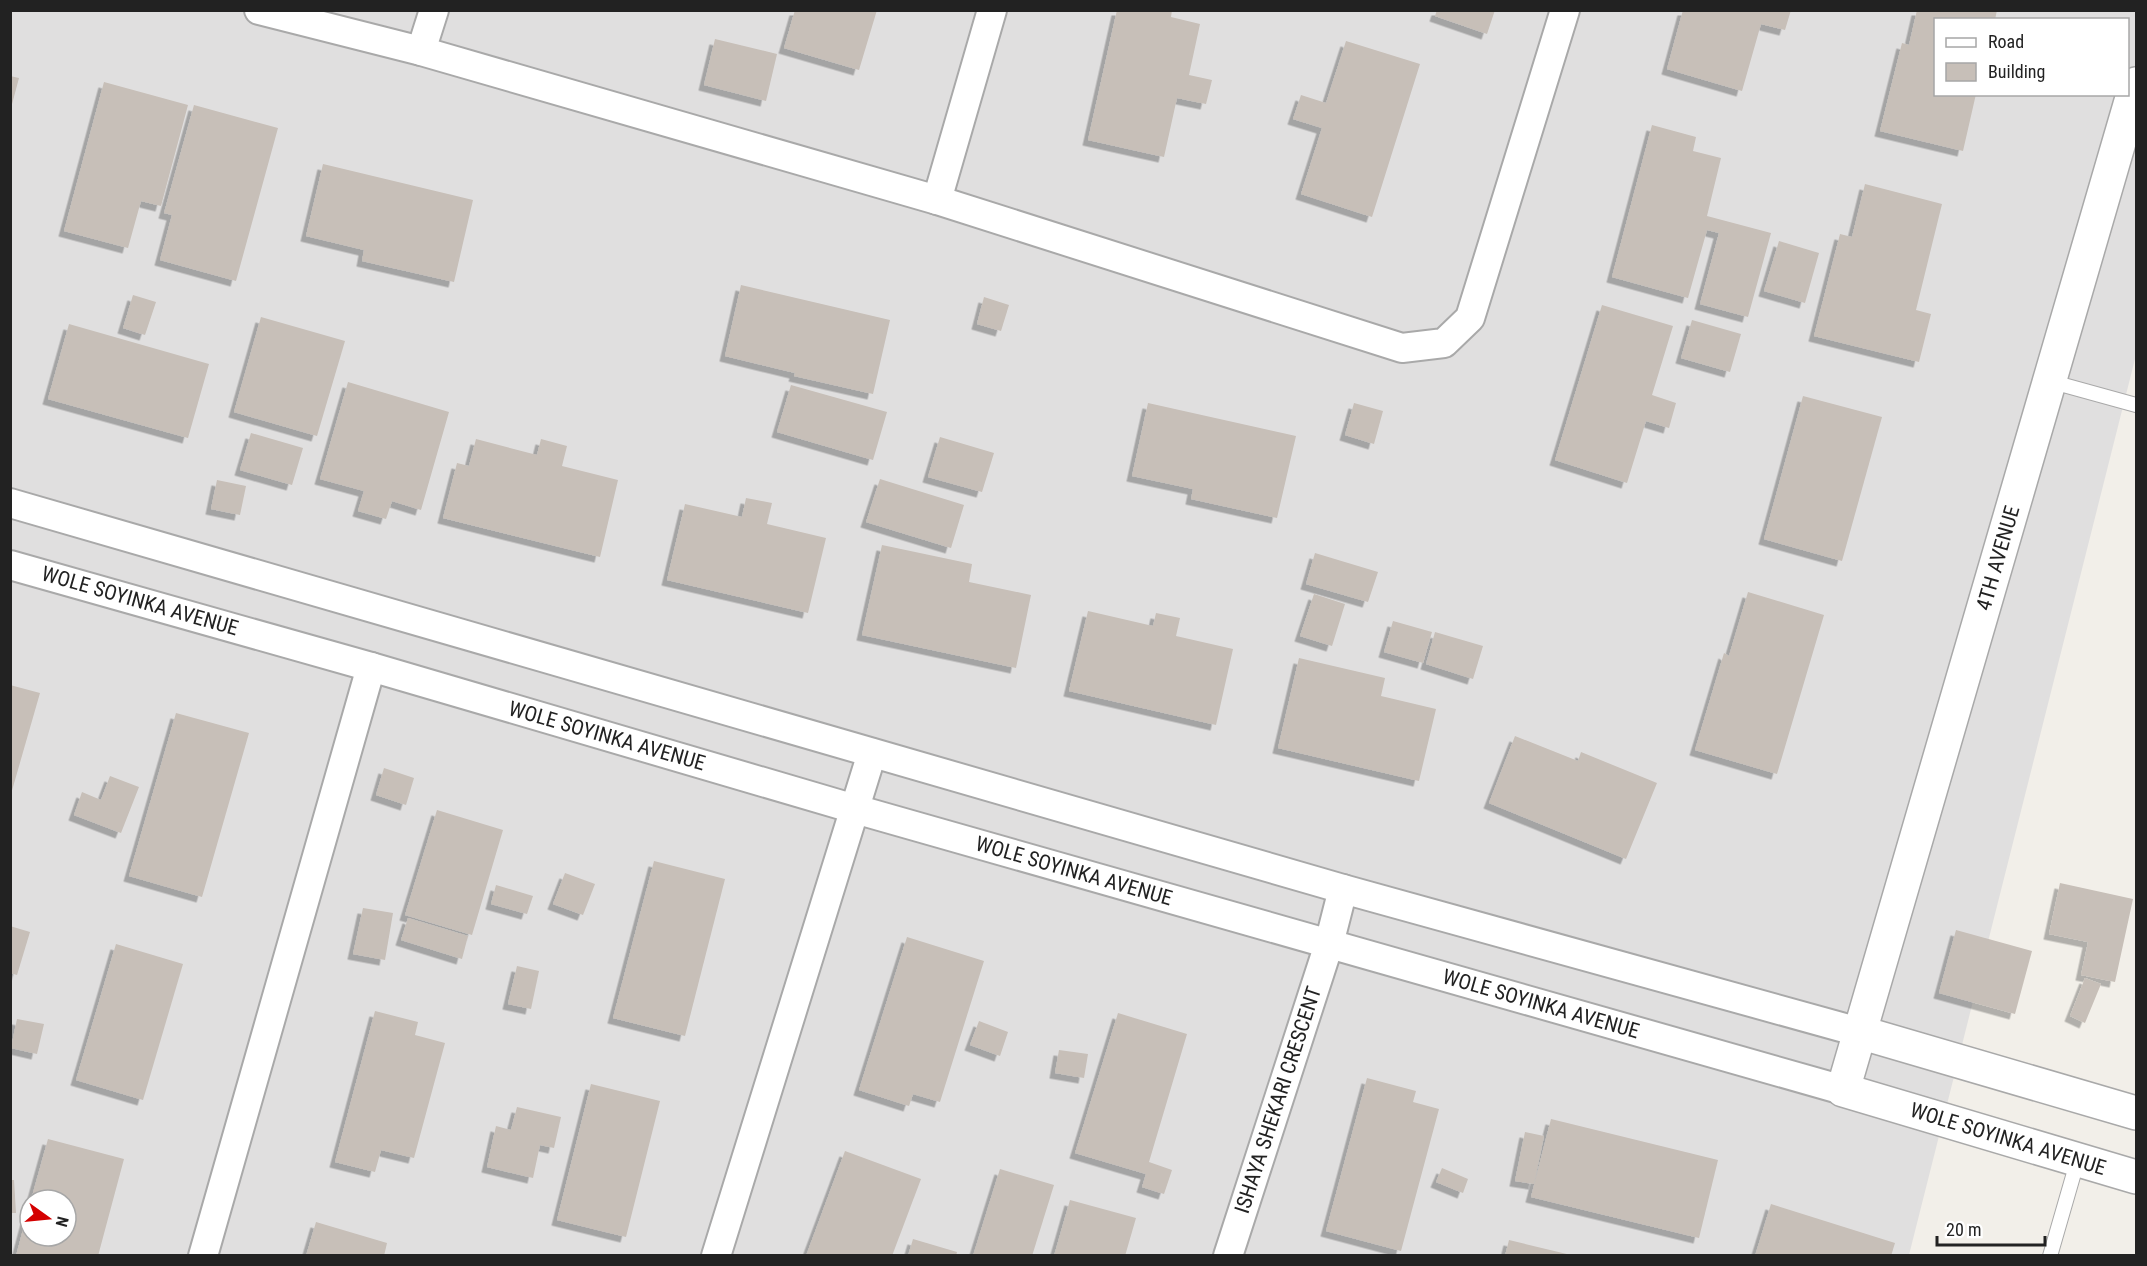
<svg xmlns="http://www.w3.org/2000/svg" width="2147" height="1266" font-family="'Roboto Condensed',sans-serif">
	<style>
		.residential { fill: #e0dfdf; fill-rule: evenodd }
		.building { fill: #c7bfb8; filter: url(#shadow) }
		.lines { fill: none; stroke-linecap: round; stroke-linejoin: round }
		.service-casing { stroke: #a9a9a9; stroke-width: 16 }
		.minor-casing { stroke: #a9a9a9; stroke-width: 32 }
		.tertiary-casing { stroke: #a9a9a9; stroke-width: 36 }
		.service { stroke: #fff; stroke-width: 14 }
		.minor { stroke: #fff; stroke-width: 28 }
		.tertiary { stroke: #fff; stroke-width: 33 }
		.labels { text-anchor: middle; dominant-baseline: central; stroke-width: 5; stroke-linejoin: round; paint-order: stroke }
		.street-label { font-size: 21px; fill: #222; stroke: #fff }
	</style>
	<defs>
		<filter id="shadow"><feDropShadow dx="-5.5" dy="5.5" stdDeviation="0" flood-color="#0004"/></filter>
	</defs>
	<rect width="100%" height="100%" fill="#f2efe9"/>
	<!-- residential -->
	<path class="residential" d="M10,11H2136V355L1909,1255H11ZM1936,20H2128V94H1936ZM30,1200H66V1236H30Z"/>
	<!-- building -->
	<g class="building">
		<path d="M795,10H877L859,70L784,48Z"/>
		<path d="M1117,10H1172L1171,17L1200,24L1189,75L1212,80L1206,104L1177,98L1164,157L1088,140Z"/>
		<path d="M1437,10H1495L1487,34L1435,16Z"/>
		<path d="M1683,10H1791L1785,30L1761,24L1742,91L1667,69Z"/>
		<path d="M1917,10H1997L1995,20H1936V94H1976L1963,151L1880,131L1902,43L1909,45Z"/>
		<path d="M715,39L777,54L766,101L704,85Z"/>
		<path d="M1346,41L1420,64L1372,217L1301,194L1322,128L1293,119L1301,95L1326,103Z"/>
		<path d="M10,76L19,78L11,108H10Z"/>
		<path d="M104,82L188,105L161,206L141,201L128,248L64,231Z"/>
		<path d="M194,105L278,128L236,281L160,260L172,215L164,213Z"/>
		<path d="M1652,125L1696,137L1693,151L1721,158L1707,216L1771,233L1748,317L1700,304L1719,233L1707,230L1688,298L1612,277Z"/>
		<path d="M323,164L473,200L454,282L362,261L364,250L306,236Z"/>
		<path d="M1865,184L1942,204L1916,310L1931,314L1919,362L1814,336L1840,234L1852,237Z"/>
		<path d="M1779,241L1819,253L1805,303L1764,291Z"/>
		<path d="M741,285L890,320L873,394L794,376L795,373L725,356Z"/>
		<path d="M133,295L156,302L145,335L123,328Z"/>
		<path d="M984,297L1009,305L1001,331L977,324Z"/>
		<path d="M1602,305L1673,326L1652,395L1676,403L1669,428L1646,421L1627,483L1555,460Z"/>
		<path d="M261,317L345,341L317,436L234,412Z"/>
		<path d="M1692,320L1741,334L1730,372L1681,358Z"/>
		<path d="M69,324L209,364L188,438L48,399Z"/>
		<path d="M348,382L449,412L421,510L392,501L386,519L358,511L364,491L320,479Z"/>
		<path d="M791,385L887,412L873,460L777,432Z"/>
		<path d="M1803,396L1882,417L1842,561L1764,539Z"/>
		<path d="M1148,403L1296,436L1277,518L1191,499L1193,489L1132,476Z"/>
		<path d="M1354,403L1383,411L1374,444L1345,435Z"/>
		<path d="M251,433L303,448L292,485L240,470Z"/>
		<path d="M940,437L994,453L982,492L928,477Z"/>
		<path d="M476,439L537,455L541,439L567,446L562,466L618,480L600,557L443,518L457,463L469,466Z"/>
		<path d="M880,479L964,505L951,548L866,522Z"/>
		<path d="M217,480L246,486L240,515L211,509Z"/>
		<path d="M746,498L772,503L767,524L826,538L808,613L667,580L685,504L742,517Z"/>
		<path d="M882,545L972,564L969,582L1031,595L1016,668L862,635Z"/>
		<path d="M1315,553L1378,572L1368,602L1306,584Z"/>
		<path d="M1748,592L1824,615L1777,774L1695,750L1724,653L1729,656Z"/>
		<path d="M1314,594L1345,604L1332,646L1300,636Z"/>
		<path d="M1088,611L1153,626L1156,613L1180,618L1176,636L1233,649L1216,725L1069,691Z"/>
		<path d="M1393,621L1432,632L1423,663L1384,652Z"/>
		<path d="M1435,632L1483,646L1473,679L1426,664Z"/>
		<path d="M1299,658L1385,678L1381,696L1436,709L1419,781L1278,748Z"/>
		<path d="M10,685L40,693L11,794L10,793Z"/>
		<path d="M176,713L249,733L202,897L129,876Z"/>
		<path d="M1515,736L1578,761L1581,752L1657,783L1626,859L1489,803Z"/>
		<path d="M384,768L414,778L406,805L376,795Z"/>
		<path d="M110,776L139,787L121,833L74,815L82,792L101,800Z"/>
		<path d="M437,810L503,830L472,935L405,915Z"/>
		<path d="M654,861L725,879L685,1036L613,1018Z"/>
		<path d="M565,873L595,884L583,915L553,904Z"/>
		<path d="M2060,883L2133,899L2115,982L2081,975L2088,942L2049,934Z"/>
		<path d="M496,885L533,896L527,914L491,904Z"/>
		<path d="M363,908L393,913L385,960L353,954Z"/>
		<path d="M408,918L468,936L462,959L401,940Z"/>
		<path d="M10,926L30,932L17,975L10,973Z"/>
		<path d="M1956,930L2032,951L2015,1014L1939,993Z"/>
		<path d="M907,937L984,961L940,1102L913,1094L909,1106L859,1090Z"/>
		<path d="M116,944L183,964L143,1100L76,1080Z"/>
		<path d="M517,966L539,971L531,1009L508,1004Z"/>
		<path d="M2085,978L2101,984L2085,1023L2070,1016Z"/>
		<path d="M375,1011L418,1022L415,1035L445,1043L414,1158L381,1150L375,1172L335,1162Z"/>
		<path d="M1118,1013L1187,1034L1149,1162L1172,1170L1164,1194L1142,1187L1146,1174L1075,1153Z"/>
		<path d="M17,1019L44,1024L37,1054L11,1048Z"/>
		<path d="M979,1021L1008,1032L1000,1056L970,1045Z"/>
		<path d="M1059,1050L1088,1054L1084,1078L1055,1073Z"/>
		<path d="M1367,1078L1416,1091L1413,1102L1439,1109L1401,1251L1326,1231Z"/>
		<path d="M591,1084L660,1101L626,1237L557,1220Z"/>
		<path d="M517,1107L561,1117L554,1148L540,1145L533,1178L487,1167L496,1126L511,1130Z"/>
		<path d="M1551,1119L1718,1160L1699,1238L1531,1197Z"/>
		<path d="M1525,1132L1544,1136L1534,1184L1515,1181Z"/>
		<path d="M48,1139L124,1159L98,1256H16L29,1207L30,1236H66V1200H31Z"/>
		<path d="M845,1151L921,1179L892,1256H806Z"/>
		<path d="M1442,1168L1468,1179L1463,1193L1436,1182Z"/>
		<path d="M1000,1169L1054,1185L1032,1256H973Z"/>
		<path d="M10,1180H14L16,1213H10Z"/>
		<path d="M1070,1200L1136,1218L1125,1256H1054Z"/>
		<path d="M1771,1204L1895,1243L1891,1256H1755Z"/>
		<path d="M316,1222L387,1243L384,1256H306Z"/>
		<path d="M913,1239L957,1252L956,1256H908Z"/>
		<path d="M1509,1240L1571,1255V1256H1505Z"/>
	</g>
	<g class="lines">
		<!-- service casing -->
		<g class="service-casing">
			<g id="service">
				<path d="M2049,381L2136,405"/>
				<path d="M2050,1256L2078,1159"/>
			</g>
		</g>
		<!-- minor casing -->
		<g class="minor-casing">
			<g id="minor">
				<path d="M259,10L421,51L937,200L1402,348L1444,343L1470,318L1565,10"/>
				<path d="M421,51L434,10"/>
				<path d="M937,200L992,10"/>
				<path d="M10,503L1343,889L1859,1032"/>
				<path d="M10,565L371,667L855,809L1843,1090"/>
				<path d="M203,1256L371,667"/>
				<path d="M716,1256L872,753"/>
				<path d="M1228,1256L1329,944L1343,889"/>
			</g>
		</g>
		<!-- tertiary casing -->
		<g class="tertiary-casing">
			<g id="tertiary">
				<path d="M2136,84L1843,1090L2136,1177"/>
				<path d="M1859,1032L2136,1113"/>
			</g>
		</g>
		<!-- service -->
		<use href="#service" class="service"/>
		<!-- minor -->
		<use href="#minor" class="minor"/>
		<!-- tertiary -->
		<use href="#tertiary" class="tertiary"/>
	</g>
	<g class="labels">
		<!-- street labels -->
		<g class="street-label">
			<text transform="translate(1998 558) rotate(-74)">4TH AVENUE</text>
			<text transform="translate(140 601) rotate(16)">WOLE SOYINKA AVENUE</text>
			<text transform="translate(607 736) rotate(16)">WOLE SOYINKA AVENUE</text>
			<text transform="translate(1074 871) rotate(16)">WOLE SOYINKA AVENUE</text>
			<text transform="translate(1541 1004) rotate(16)">WOLE SOYINKA AVENUE</text>
			<text transform="translate(1278 1100) rotate(-72)">ISHAYA SHEKARI CRESCENT</text>
			<text transform="translate(2008 1139) rotate(17)">WOLE SOYINKA AVENUE</text>
		</g>
	</g>
	<!-- border -->
	<rect width="2147" height="1266" fill="none" stroke="#222222" stroke-width="24"/>
	<!-- legend -->
	<rect x="1934" y="18" width="195" height="78" fill="#ffffff" stroke="#a7a7a7" stroke-width="1.5"/>
	<rect x="1946" y="38" width="30" height="9" fill="#ffffff" stroke="#a7a7a7" stroke-width="1.5"/>
	<text x="1988" y="48" font-size="18" fill="#222222">Road</text>
	<rect x="1946" y="63" width="30" height="18" fill="#c7bfb8" stroke="#a7a7a7" stroke-width="1.5"/>
	<text x="1988" y="78" font-size="18" fill="#222222">Building</text>
	<!-- north arrow -->
	<g transform="translate(48 1218) rotate(105)"><circle r="28" fill="#ffffff" stroke="#a7a7a7" stroke-width="1.5"/>
	<path d="M0-4.5L10 22L0 15L-10 22Z" fill="#d40000"/>
	<text y="-9" font-size="16" font-weight="bold" text-anchor="middle" fill="#222222">N</text>
	</g>
	<!-- scale -->
	<path d="M1937 1236v9h108v-9" fill="none" stroke="#222222" stroke-width="3"/>
	<text x="1946" y="1236" font-size="18" fill="#222222" stroke="#ffffff" stroke-width="4.5" paint-order="stroke">20 m</text>
</svg>
